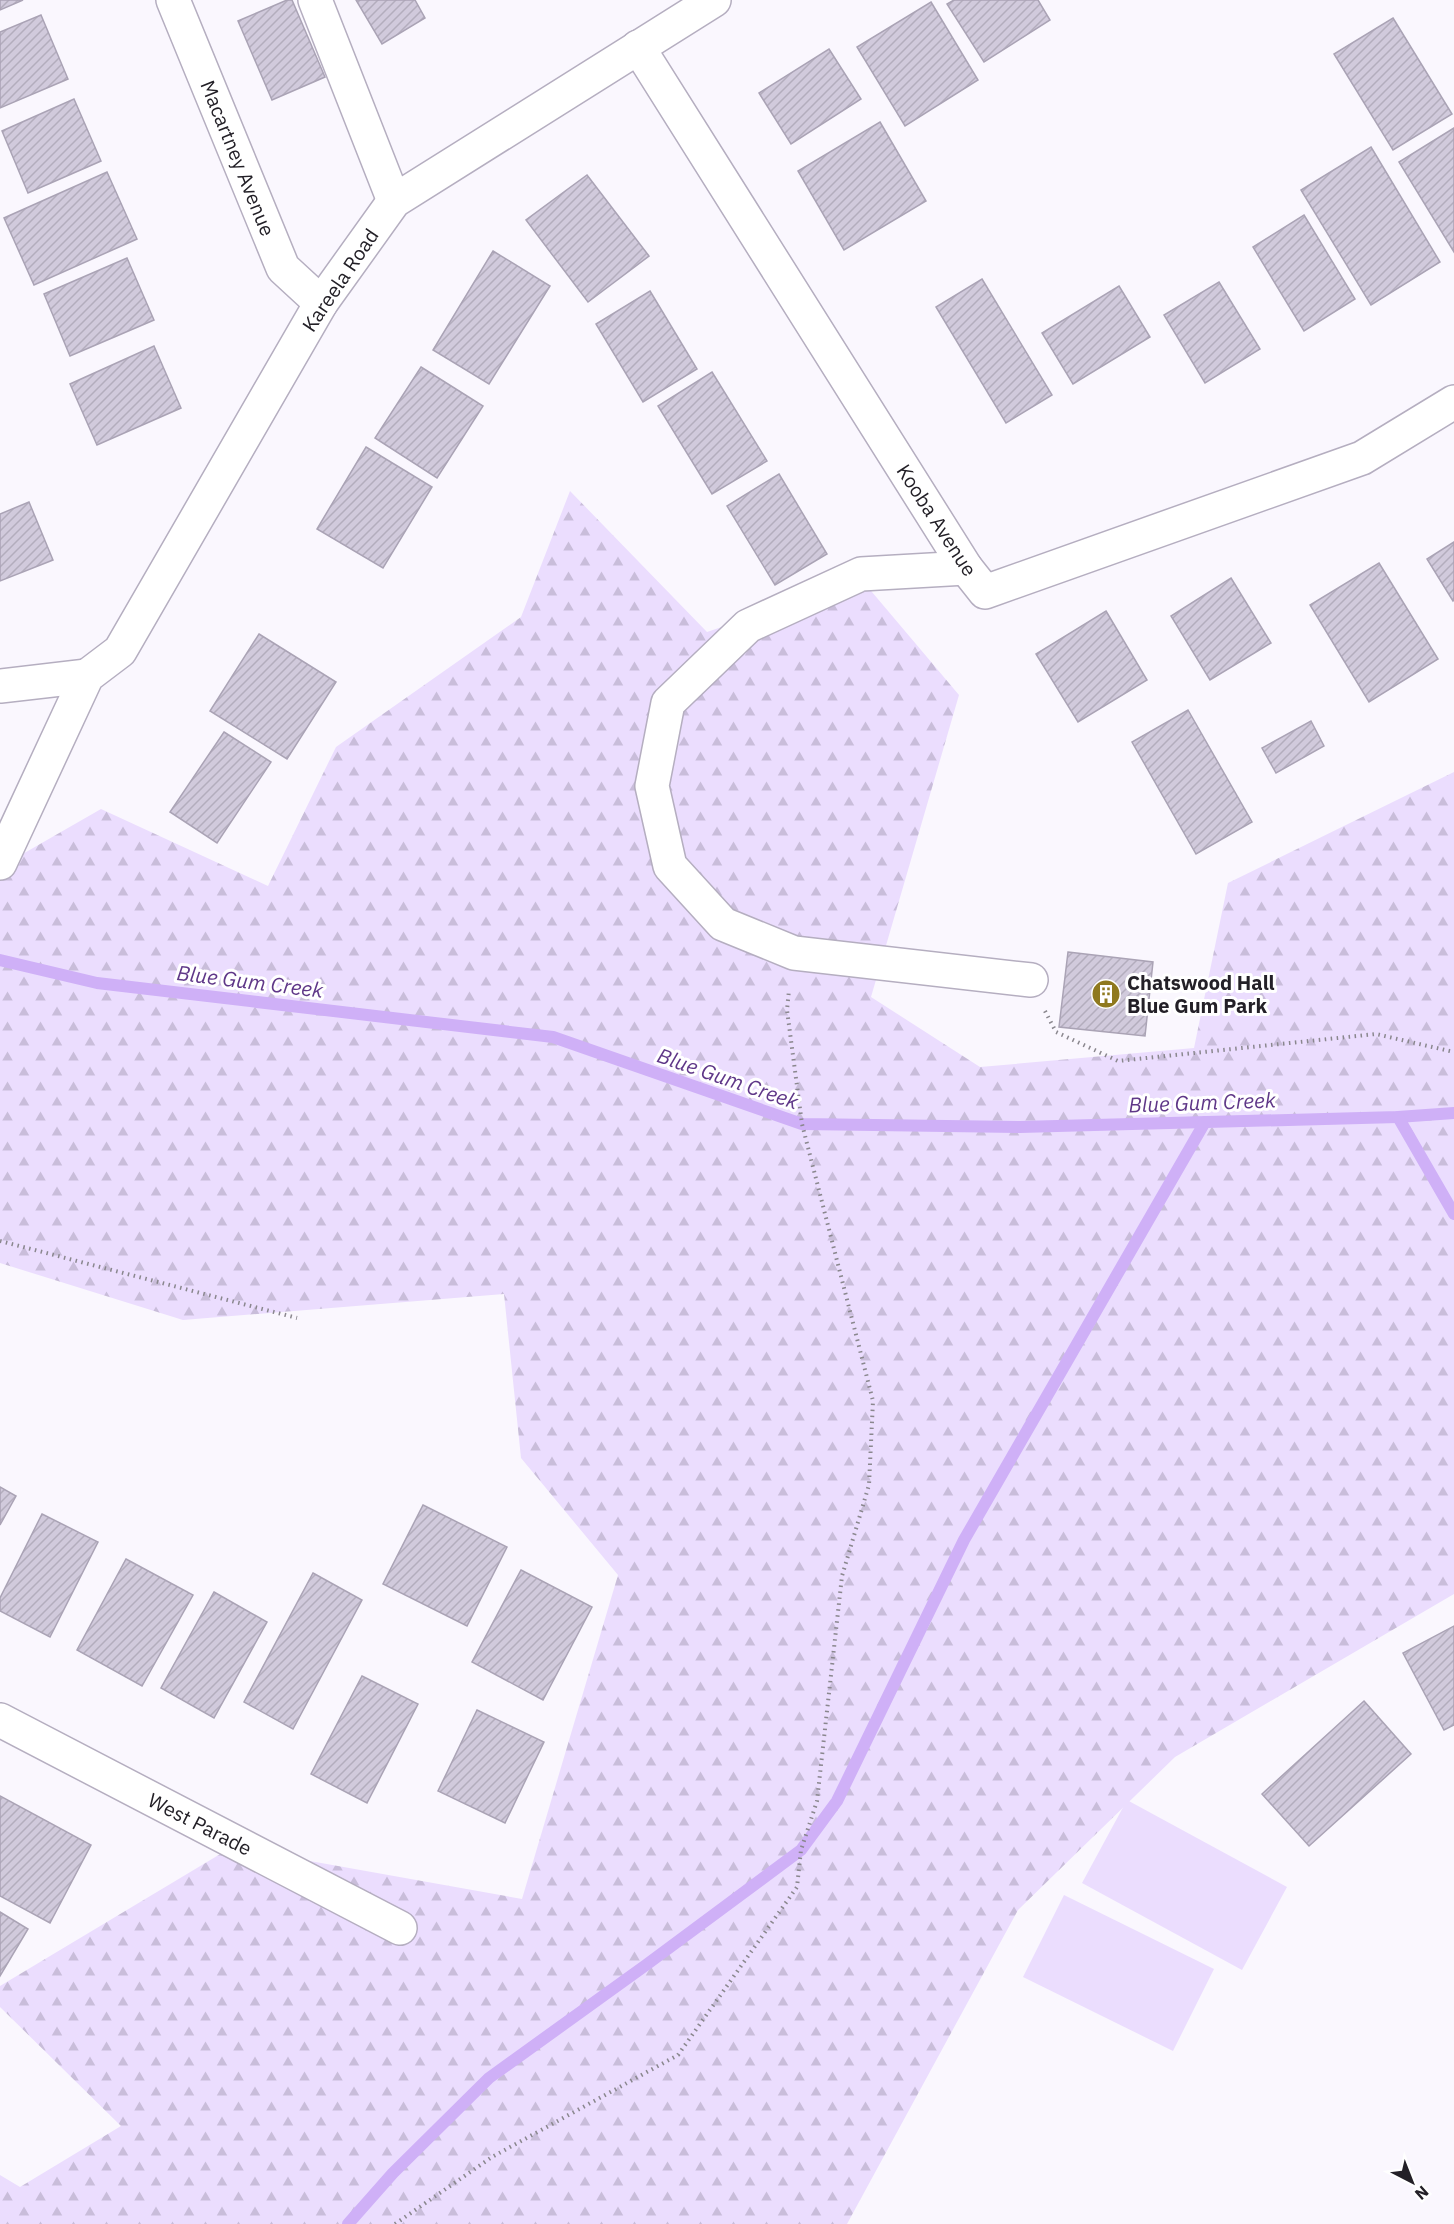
<svg xmlns="http://www.w3.org/2000/svg" width="1454" height="2224" font-family="'IBM Plex Sans',sans-serif">
	<style>
		.forest { fill: url(#forest-firs) }
		.garden { fill: #ebddfe }
		.lines { fill: none; stroke-linecap: round; stroke-linejoin: round }
		.stream { stroke: #cfb0f7; stroke-width: 12 }
		.building { fill: url(#building-hatch); stroke: #aaa3b5; stroke-width: 1.5 }
		.minor-casing { stroke: #b5aec0; stroke-width: 36 }
		.path { stroke: #8a878e; stroke-width: 4; stroke-dasharray: 1.5 4.5; stroke-linecap: butt }
		.minor { stroke: #fff; stroke-width: 33 }
		.labels { text-anchor: middle; dominant-baseline: central; stroke-width: 6; stroke-linejoin: round; paint-order: stroke }
		.street-label { font-size: 20px; fill: #232027; stroke: #fff }
		.poi-label { font-size: 20px; font-weight: bold; fill: #232027; stroke: #fff; text-anchor: start }
		.water-label { font-size: 21px; font-style: italic; fill: #5f3788; stroke: #fff }
	</style>
	<defs>
		<pattern id="forest-firs" width="22" height="20" patternUnits="userSpaceOnUse" patternTransform="scale(1.5)"><rect width="22" height="20" fill="#ebddfe"/><path d="M5 1l3.5 6h-7zM16 11l3.5 6h-7z" fill="#c9bdda"/></pattern>
		<pattern id="building-hatch" width="6" height="6" patternUnits="userSpaceOnUse" patternTransform="scale(1.5)"><rect width="6" height="6" fill="#d1cadc"/><path d="M-1 1l2-2M0 6l6-6M5 7l2-2" fill="none" stroke="#b3adbd"/></pattern>
	</defs>
	<rect width="100%" height="100%" fill="#faf7fe"/>
	<!-- forest -->
	<path class="forest" d="M570,491L707,632L861,579L959,695L871,997L980,1067L1194,1048L1228,883L1454,772V1594L1175,1757L1018,1910L847,2224H0V2175L20,2187L121,2126L0,2007V1986L232,1847L522,1899L618,1575L521,1458L504,1294L183,1320L0,1263V867L101,809L268,886L336,747L521,617Z"/>
	<!-- garden -->
	<g class="garden">
		<path d="M1127,1800L1287,1887L1242,1970L1082,1883Z"/>
		<path d="M1064,1895L1214,1969L1173,2051L1023,1977Z"/>
	</g>
	<g class="lines">
		<!-- stream -->
		<g class="stream">
			<path d="M0,960L97,983L553,1037L802,1124L1020,1127L1398,1117L1454,1113"/>
			<path d="M1398,1117L1454,1214"/>
			<path d="M348,2224L393,2173L489,2078L646,1965L801,1850L837,1801L964,1540L1205,1122"/>
		</g>
	</g>
	<!-- building -->
	<g class="building">
		<path d="M0,0H23L0,10Z"/>
		<path d="M287,0H292L325,77L272,100L238,21Z"/>
		<path d="M356,0H415L425,18L382,44Z"/>
		<path d="M954,0H1038L1050,20L984,62L947,4Z"/>
		<path d="M931,2L978,80L905,126L857,47Z"/>
		<path d="M41,15L68,79L0,108V32Z"/>
		<path d="M1393,18L1452,114L1393,150L1334,54Z"/>
		<path d="M829,49L861,99L791,144L759,93Z"/>
		<path d="M74,99L101,161L28,193L2,131Z"/>
		<path d="M880,122L926,201L844,250L798,171Z"/>
		<path d="M1454,128V252L1399,162Z"/>
		<path d="M1371,147L1440,262L1371,305L1301,190Z"/>
		<path d="M107,172L137,239L34,285L4,218Z"/>
		<path d="M587,175L649,256L588,302L526,220Z"/>
		<path d="M1304,215L1355,299L1304,331L1253,247Z"/>
		<path d="M493,251L550,286L489,384L433,350Z"/>
		<path d="M127,258L154,320L70,356L44,294Z"/>
		<path d="M982,279L1052,395L1006,423L936,307Z"/>
		<path d="M1219,282L1260,349L1205,383L1164,315Z"/>
		<path d="M1119,286L1150,337L1073,384L1042,333Z"/>
		<path d="M650,291L697,369L643,402L596,324Z"/>
		<path d="M154,346L181,408L97,445L70,384Z"/>
		<path d="M421,367L483,406L437,478L375,438Z"/>
		<path d="M712,372L767,461L712,494L658,406Z"/>
		<path d="M366,447L432,487L383,568L317,529Z"/>
		<path d="M779,474L827,554L775,585L727,506Z"/>
		<path d="M29,502L53,560L0,581V514Z"/>
		<path d="M1454,542V600L1453,601L1427,559Z"/>
		<path d="M1379,563L1438,659L1369,702L1310,605Z"/>
		<path d="M1231,578L1271,643L1210,680L1171,616Z"/>
		<path d="M1106,611L1147,680L1078,722L1036,654Z"/>
		<path d="M259,634L336,682L287,759L210,711Z"/>
		<path d="M1188,710L1252,822L1196,854L1132,742Z"/>
		<path d="M1311,721L1324,746L1276,773L1262,748Z"/>
		<path d="M224,732L271,762L217,843L170,812Z"/>
		<path d="M1068,952L1153,962L1145,1036L1059,1027Z"/>
		<path d="M0,1487L16,1496L0,1525Z"/>
		<path d="M423,1505L507,1547L467,1626L383,1584Z"/>
		<path d="M42,1514L98,1542L50,1637L0,1611V1598Z"/>
		<path d="M126,1559L193,1595L142,1686L77,1650Z"/>
		<path d="M521,1570L592,1607L543,1700L472,1662Z"/>
		<path d="M313,1573L362,1600L293,1729L244,1702Z"/>
		<path d="M214,1592L267,1622L214,1718L161,1688Z"/>
		<path d="M1454,1626V1725L1444,1730L1403,1653Z"/>
		<path d="M362,1676L418,1704L367,1803L311,1774Z"/>
		<path d="M1364,1701L1411,1754L1309,1846L1262,1794Z"/>
		<path d="M477,1710L544,1742L505,1823L438,1791Z"/>
		<path d="M0,1796L91,1845L50,1923L0,1896Z"/>
		<path d="M0,1912L28,1929L0,1976Z"/>
	</g>
	<g class="lines">
		<!-- minor casing -->
		<g class="minor-casing">
			<g id="minor">
				<path d="M173,0L283,268L321,303"/>
				<path d="M315,0L394,201"/>
				<path d="M638,47L966,568L985,592L1362,458L1454,402"/>
				<path d="M966,568L861,574L748,626L668,703L652,786L670,866L723,924L794,953L1031,980"/>
				<path d="M0,686L87,676"/>
				<path d="M0,863L87,676L120,651L321,303L394,201L714,0"/>
				<path d="M0,1720L400,1928"/>
			</g>
		</g>
		<!-- path -->
		<g class="path">
			<path d="M1045,1011L1056,1032L1118,1061L1376,1034L1454,1052"/>
			<path d="M0,1241L297,1318"/>
			<path d="M395,2224L492,2157L678,2055L797,1887L801,1850L817,1801L842,1576L869,1485L873,1401L802,1124L787,1010L789,990"/>
		</g>
		<!-- minor -->
		<use href="#minor" class="minor"/>
	</g>
	<!-- icons -->
	<defs>
		<g id="building-disc" transform="scale(1.5)"><circle r="9.5" fill="#8f791e" stroke="#fff"/><path d="M-4-6H4V6H1V3H-1V6H-4ZM-2.5-4.3h1.7v1.8h-1.7ZM.8-4.3h1.7v1.8H.8ZM-2.5-1h1.7V.8h-1.7ZM.8-1h1.7V.8H.8Z" fill="#fff"/></g>
	</defs>
	<g fill-rule="evenodd">
		<use href="#building-disc" x="1106" y="994"/>
	</g>
	<g class="labels">
		<!-- street labels -->
		<g class="street-label">
			<text transform="translate(238 158) rotate(68)">Macartney Avenue</text>
			<text transform="translate(340 280) rotate(-56)">Kareela Road</text>
			<text transform="translate(937 520) rotate(57)">Kooba Avenue</text>
			<text transform="translate(200 1824) rotate(27)">West Parade</text>
		</g>
		<!-- poi labels -->
		<g class="poi-label">
			<text x="1127" y="982">Chatswood Hall<tspan x="1127" dy="23">Blue Gum Park</tspan></text>
		</g>
		<!-- water labels -->
		<g class="water-label">
			<text transform="translate(250 981) rotate(7)">Blue Gum Creek</text>
			<text transform="translate(728 1078) rotate(19)">Blue Gum Creek</text>
			<text transform="translate(1202 1102) rotate(-2)">Blue Gum Creek</text>
		</g>
	</g>
	<!-- north arrow -->
	<g transform="translate(1412 2182) rotate(138)" stroke="#ffffff" stroke-width="4.5" paint-order="stroke">
	<path d="M0-4.5L10 22L0 15L-10 22Z" fill="#232027"/>
	<text y="-9" font-size="16" font-weight="bold" text-anchor="middle" fill="#232027">N</text>
	</g>
</svg>
